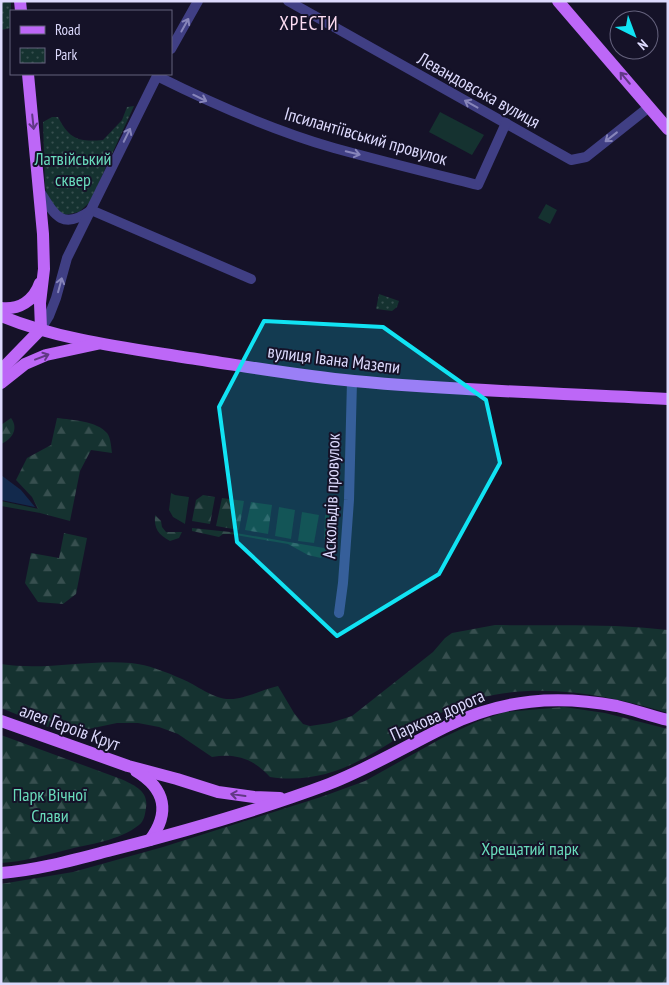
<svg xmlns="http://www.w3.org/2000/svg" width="669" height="985" font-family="'PT Sans Narrow',sans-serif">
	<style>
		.grass { fill: #153230 }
		.forest { fill: url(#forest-firs) }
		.park { fill: url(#park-dots) }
		.water { fill: #12294c }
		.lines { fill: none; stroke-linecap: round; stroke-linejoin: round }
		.minor { stroke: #403f84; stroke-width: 10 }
		.major { stroke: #bd67f7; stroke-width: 12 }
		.oneway { stroke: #8785ba }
		.oneway2 { stroke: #613885 }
		.marked { fill: #11e3f3; fill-opacity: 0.2; stroke: #11e3f3; stroke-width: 4; stroke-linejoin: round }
		.labels { text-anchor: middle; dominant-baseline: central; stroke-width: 4; stroke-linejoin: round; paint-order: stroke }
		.street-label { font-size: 18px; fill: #dddafd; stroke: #151228 }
		.park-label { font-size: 18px; fill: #69dbbb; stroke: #151228 }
		.neighbourhood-label { font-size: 19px; letter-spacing: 1px; fill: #fddcf2; stroke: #151228 }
	</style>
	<defs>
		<pattern id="forest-firs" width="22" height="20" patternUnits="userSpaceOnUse" patternTransform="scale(1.25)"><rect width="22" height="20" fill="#153230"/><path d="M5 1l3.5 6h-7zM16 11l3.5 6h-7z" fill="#374f4f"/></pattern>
		<pattern id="park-dots" width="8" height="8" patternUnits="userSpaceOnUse" patternTransform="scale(1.25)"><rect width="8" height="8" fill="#153230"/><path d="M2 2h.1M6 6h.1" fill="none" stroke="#374f4f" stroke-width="1.8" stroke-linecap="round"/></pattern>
	</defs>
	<rect width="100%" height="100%" fill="#151228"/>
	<!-- grass -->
	<g class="grass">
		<path d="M440,112L484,135L472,155L429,132Z"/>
		<path d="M546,204L557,210L550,224L538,218Z"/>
		<path d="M171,493L175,495L189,497L185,524L173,517L169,510Z"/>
		<path d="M1,501L39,509L40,513L1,506Z"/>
		<path d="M279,507L295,510L291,539L275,536Z"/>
		<path d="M302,512L319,515L314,543L298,541Z"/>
		<path d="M325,515L338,516L337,539H324Z"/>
	</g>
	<!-- forest -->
	<g class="forest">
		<path d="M11,418C19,429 12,439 1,444V425Z"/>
		<path d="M57,418C72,420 97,421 107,433C111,438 111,447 112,453L91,450L80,471L70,521L40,513L32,497L16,480L27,458L51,445Z"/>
		<path d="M203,495L215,497L210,524L192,521L196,500Z"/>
		<path d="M222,498L244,501L239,530L216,526Z"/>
		<path d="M251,502L272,505L268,534L245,530Z"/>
		<path d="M155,515L161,521L162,527L166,532H182L179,538L170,541C158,534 154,529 155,515Z"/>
		<path d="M192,528L230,532L324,548L326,550L321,558L308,555L288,544L230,534H223L219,537L192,531Z"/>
		<path d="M64,533L87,538L76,594L63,604L38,602L25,583L31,553L59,558Z"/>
		<path d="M495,625C553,626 610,623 668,630V713C599,692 520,678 451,708C389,736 347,788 270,777C254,759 236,753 212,757L178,734L159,727L138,723H117L65,734L1,708V664C45,671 88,659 131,663C149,665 166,672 182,679C197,685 214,700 231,699C244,699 264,689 278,686L294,713L303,724L310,726L330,723L352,716L433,652L445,638L452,633Z"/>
		<path d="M564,707L605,713L668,729V984H1V884L73,872L163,847L324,796L365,781L442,738L476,722L505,712Z"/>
		<path d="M1,735L121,779C134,785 149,791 146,808C145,815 144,821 139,825C119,841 89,844 66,850C45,855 23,862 1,863Z"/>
	</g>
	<!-- park -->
	<g class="park">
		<path d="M1,1H11V28L1,30Z"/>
		<path d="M134,106L90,202L79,212L65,215L49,205L45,186L43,122L52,117H58C70,140 79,142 103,140L122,120L127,107Z"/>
		<path d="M379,294L399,301L397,307L392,311L376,309Z"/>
	</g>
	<!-- water -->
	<path class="water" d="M1,475L21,490L35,507L1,500Z"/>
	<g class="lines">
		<!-- minor -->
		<g class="minor">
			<path d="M288,1L571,160L586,157L649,107"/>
			<path d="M171,49L198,1"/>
			<path d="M157,76C213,104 272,130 334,148C381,161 430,173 478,185L506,123"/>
			<path d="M39,190C54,214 61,231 90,211"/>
			<path d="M91,210L251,279"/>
			<path d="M41,329L49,316L56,298L67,258L158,74"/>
			<path d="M339,613L343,583L349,500L352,381"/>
		</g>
		<!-- major -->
		<g class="major">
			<path d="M20,1L21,11"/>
			<path d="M558,1L668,129"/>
			<path d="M28,74L43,234L44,269L40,303L41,329"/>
			<path d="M1,308C19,310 34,301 40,283"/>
			<path d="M1,316C59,340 127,348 189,358C244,366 299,376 354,381C458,391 563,393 668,399"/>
			<path d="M1,370L41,329"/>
			<path d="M1,383L25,364L46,355L97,344"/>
			<path d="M1,721L128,766L177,779L218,792L254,797L280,798"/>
			<path d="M136,771C166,789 170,813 150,840"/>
			<path d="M1,873C38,870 73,860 108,851C183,832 257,811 329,784C370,768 408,745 447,726C503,699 557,695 617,706C634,710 651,716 668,720"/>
		</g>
	</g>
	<!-- one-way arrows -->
	<defs><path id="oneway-shaft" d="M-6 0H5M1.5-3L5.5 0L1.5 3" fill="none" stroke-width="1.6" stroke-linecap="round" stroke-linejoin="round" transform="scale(1.25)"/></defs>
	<g class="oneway">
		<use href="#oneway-shaft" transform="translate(185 25) rotate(-61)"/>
		<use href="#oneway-shaft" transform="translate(200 98) rotate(26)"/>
		<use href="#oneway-shaft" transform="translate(471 104) rotate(-151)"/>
		<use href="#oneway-shaft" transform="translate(127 135) rotate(-64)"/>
		<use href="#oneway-shaft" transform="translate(611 137) rotate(142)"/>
		<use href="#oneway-shaft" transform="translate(353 153) rotate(14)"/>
		<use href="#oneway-shaft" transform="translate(60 285) rotate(-75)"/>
	</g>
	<g class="oneway2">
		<use href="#oneway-shaft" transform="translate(625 78) rotate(-130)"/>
		<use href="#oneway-shaft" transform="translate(33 122) rotate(84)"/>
		<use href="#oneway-shaft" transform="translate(42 357) rotate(-21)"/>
		<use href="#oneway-shaft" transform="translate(238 795) rotate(-172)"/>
	</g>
	<!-- marked area -->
	<path class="marked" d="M264,321L383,327L486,400L500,463L439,574L337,636L237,542L219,407Z"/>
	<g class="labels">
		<!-- street labels -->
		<g class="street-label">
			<text transform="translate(479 90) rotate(29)">Левандовська вулиця</text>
			<text transform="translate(366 136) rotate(16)">Іпсилантіївський провулок</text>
			<text transform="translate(334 359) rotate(7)">вулиця Івана Мазепи</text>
			<text transform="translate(331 496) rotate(-88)">Аскольдів провулок</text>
			<text transform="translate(437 715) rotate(-24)">Паркова дорога</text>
			<text transform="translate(70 727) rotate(20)">алея Героїв Крут</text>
		</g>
		<!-- park labels -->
		<g class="park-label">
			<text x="73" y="158">Латвійський<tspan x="73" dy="21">сквер</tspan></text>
			<text x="50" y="794">Парк Вічної<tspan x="50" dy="21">Слави</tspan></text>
			<text x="530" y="848">Хрещатий парк</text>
		</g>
		<!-- neighbourhood labels -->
		<g class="neighbourhood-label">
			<text x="309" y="23">ХРЕСТИ</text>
		</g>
	</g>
	<!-- border -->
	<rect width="669" height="985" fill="none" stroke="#dddafd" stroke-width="5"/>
	<!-- legend -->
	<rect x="10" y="10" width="162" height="65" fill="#151228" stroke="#65627d"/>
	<rect x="20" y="26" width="25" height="8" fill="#bd67f7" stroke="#65627d"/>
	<text x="55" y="35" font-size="15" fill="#dddafd">Road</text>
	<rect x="20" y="48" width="25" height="15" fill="url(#park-dots)" stroke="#65627d"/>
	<text x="55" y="60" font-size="15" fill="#dddafd">Park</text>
	<!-- north arrow -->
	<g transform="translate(634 35) rotate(138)"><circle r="24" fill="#151228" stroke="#65627d"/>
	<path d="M0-4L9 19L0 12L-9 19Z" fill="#11e3f3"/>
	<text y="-8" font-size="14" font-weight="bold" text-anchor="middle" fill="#dddafd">N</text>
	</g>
</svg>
